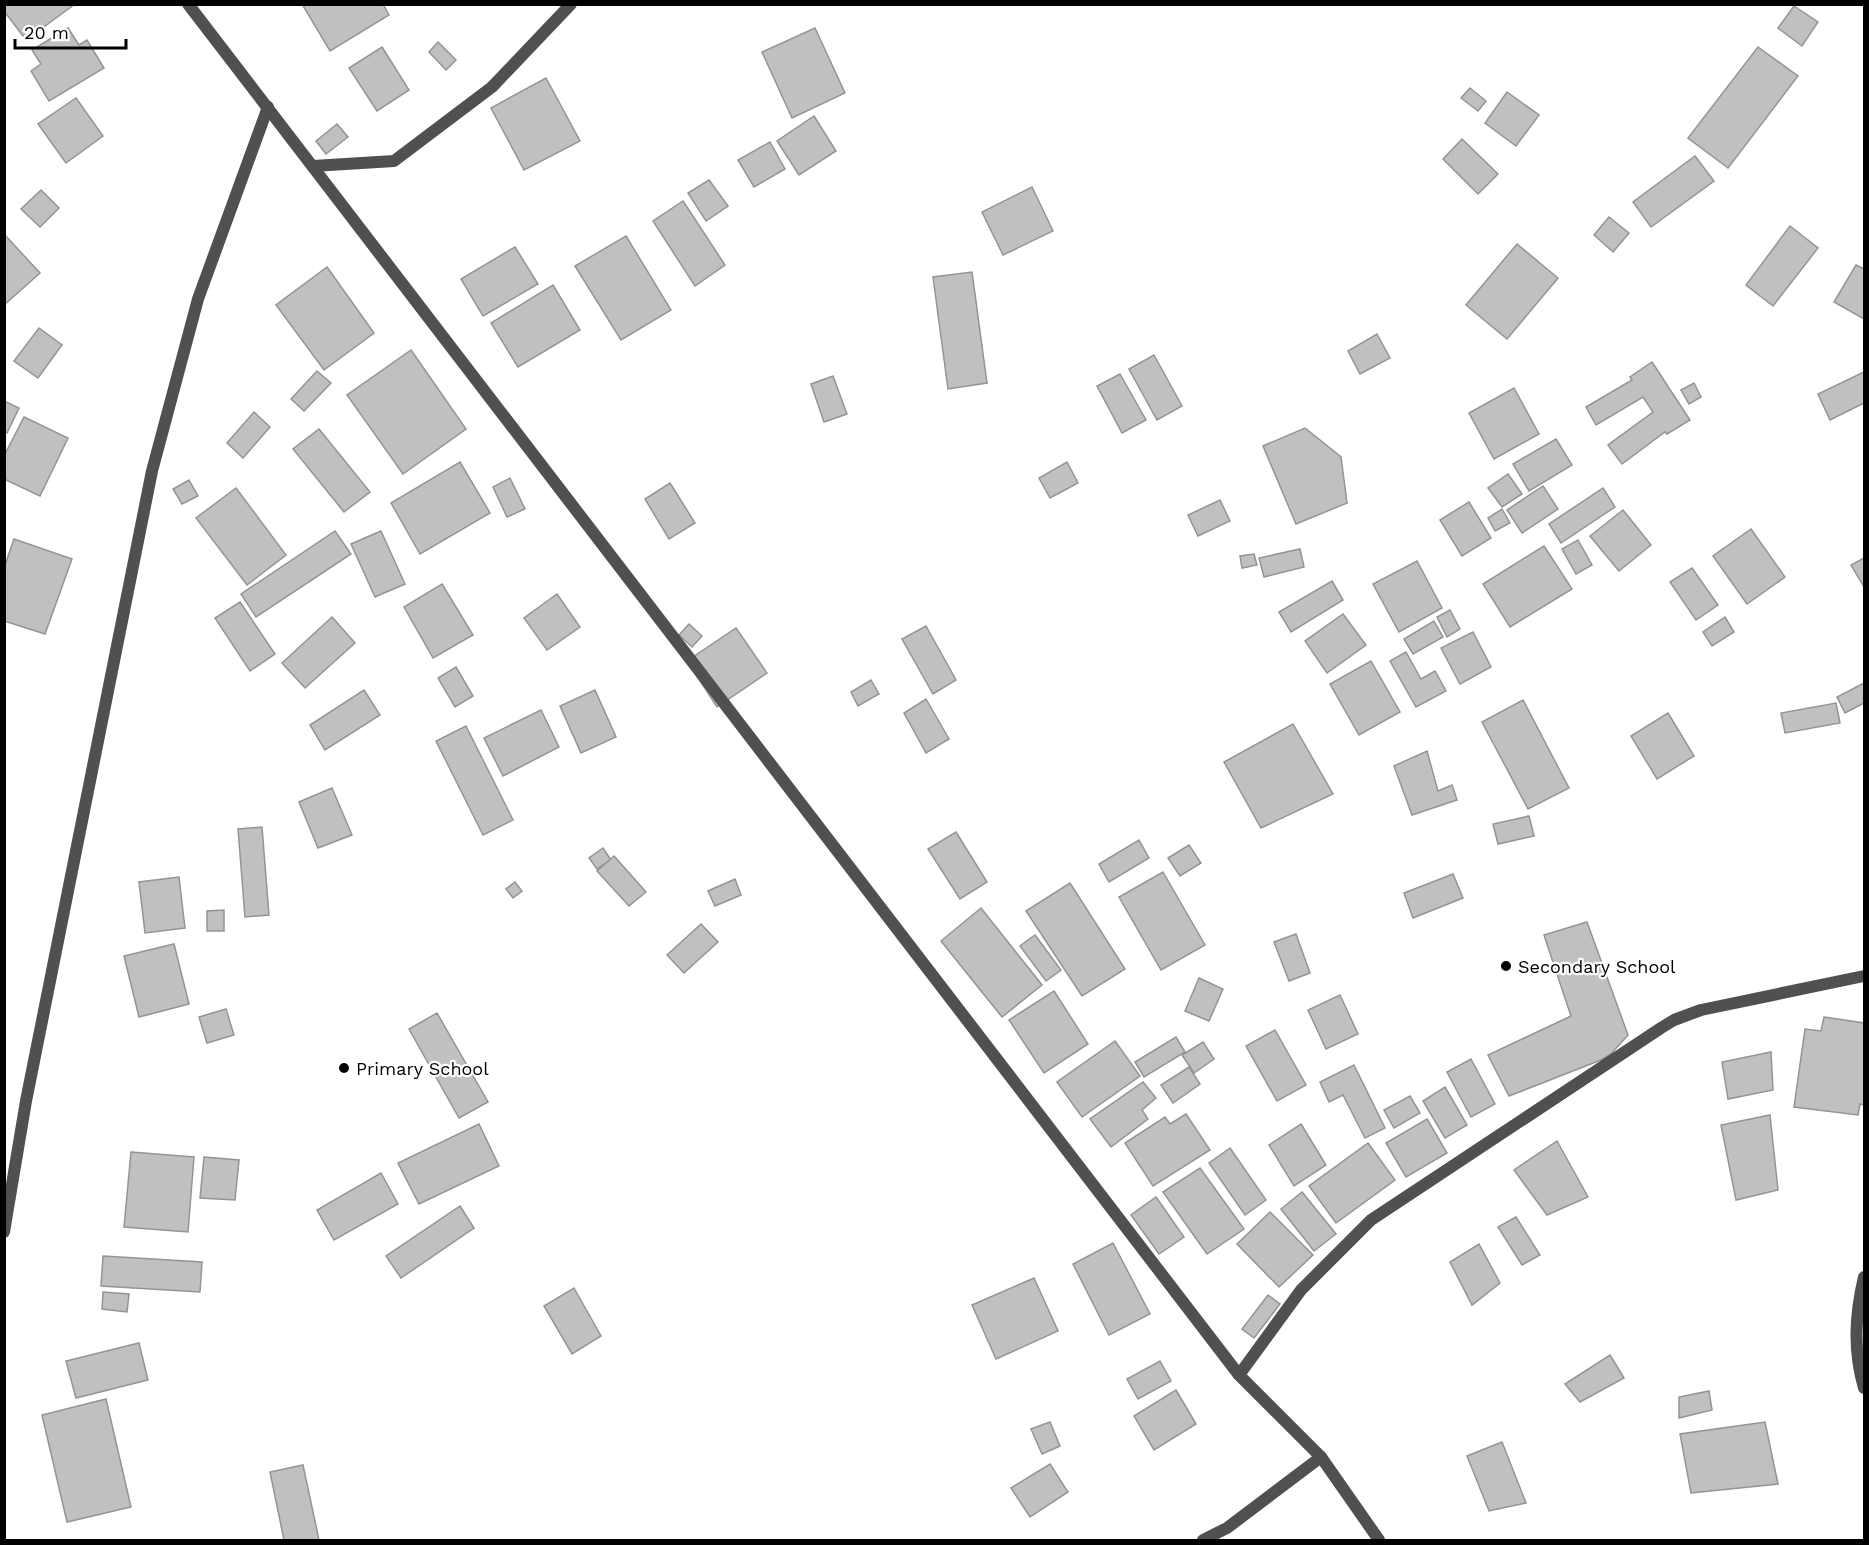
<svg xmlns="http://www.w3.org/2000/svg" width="1869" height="1545" font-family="'Work Sans',sans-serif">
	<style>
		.building { fill: #c0c0c0; stroke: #949494; stroke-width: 1.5 }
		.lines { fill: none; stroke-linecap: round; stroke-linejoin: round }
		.minor { stroke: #505050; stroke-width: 12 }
		.poi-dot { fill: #000; stroke: #fff; stroke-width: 2 }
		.labels { text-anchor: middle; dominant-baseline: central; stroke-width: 4.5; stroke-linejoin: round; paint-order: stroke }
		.poi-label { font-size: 18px; fill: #000; stroke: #fff; text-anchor: start }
	</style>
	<rect width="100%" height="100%" fill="#fff"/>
	<!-- building -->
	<g class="building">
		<path d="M4,4H75L26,40L4,11Z"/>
		<path d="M302,4H383L389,15L330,51Z"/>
		<path d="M1794,6L1818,22L1802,46L1778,28Z"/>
		<path d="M68,28L79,45L87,40L104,68L49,101L31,71L41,64L32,50Z"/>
		<path d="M815,28L845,93L792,118L762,52Z"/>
		<path d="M438,42L456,60L446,70L429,52Z"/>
		<path d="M382,47L409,90L377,111L349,68Z"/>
		<path d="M1758,47L1798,76L1728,168L1688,138Z"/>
		<path d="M546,78L580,141L524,170L491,108Z"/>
		<path d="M1470,88L1486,101L1478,111L1461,98Z"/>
		<path d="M1507,92L1539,115L1516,146L1485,123Z"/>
		<path d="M76,98L103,136L66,163L38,124Z"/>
		<path d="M814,116L836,151L799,175L777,141Z"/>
		<path d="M337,124L348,137L326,154L316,141Z"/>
		<path d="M1462,139L1498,174L1478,194L1443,159Z"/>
		<path d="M770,142L785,169L754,187L738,160Z"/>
		<path d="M1695,156L1714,181L1651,227L1633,202Z"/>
		<path d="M709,180L728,206L706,221L688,193Z"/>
		<path d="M1032,187L1053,231L1003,255L982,212Z"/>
		<path d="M41,190L59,208L40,227L21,209Z"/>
		<path d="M683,201L725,265L695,286L653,221Z"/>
		<path d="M1609,217L1629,233L1613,252L1594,235Z"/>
		<path d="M1790,226L1818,248L1773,306L1746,285Z"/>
		<path d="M4,234L40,273L4,305Z"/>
		<path d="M626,236L671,310L621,340L575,266Z"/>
		<path d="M1517,244L1558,278L1507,339L1466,305Z"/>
		<path d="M515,247L538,284L483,316L461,279Z"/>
		<path d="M1856,265L1864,269V319L1834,302Z"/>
		<path d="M327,267L374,333L324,370L276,305Z"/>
		<path d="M972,272L987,383L948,389L933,277Z"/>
		<path d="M553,285L580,330L518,367L491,323Z"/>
		<path d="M39,328L62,345L38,378L14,361Z"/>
		<path d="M1377,334L1390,358L1360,374L1348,351Z"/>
		<path d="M411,350L466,429L403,474L347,395Z"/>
		<path d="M1154,355L1182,406L1157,420L1129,369Z"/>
		<path d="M1652,362L1690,420L1667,434L1665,432L1622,464L1608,445L1653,412L1643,397L1596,425L1586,407L1632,380L1630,377Z"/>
		<path d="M317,371L331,383L304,411L291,399Z"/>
		<path d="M1864,372V403L1830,420L1818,394Z"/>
		<path d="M1120,374L1146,420L1122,433L1097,386Z"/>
		<path d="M833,376L847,414L824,422L811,384Z"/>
		<path d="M1694,383L1701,397L1689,404L1681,390Z"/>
		<path d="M1514,388L1539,434L1494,459L1469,413Z"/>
		<path d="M4,401L19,408L7,433L4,431Z"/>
		<path d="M254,412L270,427L243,458L227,443Z"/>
		<path d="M24,417L68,438L40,496L4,479V456Z"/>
		<path d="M1305,428L1341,457L1347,503L1296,524L1263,446Z"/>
		<path d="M319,429L370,492L344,512L293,449Z"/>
		<path d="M1556,439L1572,465L1529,491L1513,464Z"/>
		<path d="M460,462L490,513L420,554L391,503Z"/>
		<path d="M1067,462L1078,483L1050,498L1039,478Z"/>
		<path d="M1508,474L1522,494L1502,507L1488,488Z"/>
		<path d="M510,478L525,509L507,517L493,487Z"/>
		<path d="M189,480L198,496L182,504L173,489Z"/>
		<path d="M670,483L695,523L669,539L645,499Z"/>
		<path d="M1543,486L1558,509L1522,533L1507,510Z"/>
		<path d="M236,488L286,555L247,585L196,518Z"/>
		<path d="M1603,488L1615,507L1561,543L1549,524Z"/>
		<path d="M1220,500L1230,521L1198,536L1188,515Z"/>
		<path d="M1469,502L1491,538L1462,556L1440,520Z"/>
		<path d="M1502,509L1510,523L1495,531L1488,518Z"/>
		<path d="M1623,510L1651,545L1619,571L1590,536Z"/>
		<path d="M1751,529L1785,577L1747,604L1713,556Z"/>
		<path d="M335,531L351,554L256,617L241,594Z"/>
		<path d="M381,531L405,584L375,597L351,544Z"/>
		<path d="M14,539L72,559L45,634L4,621V568Z"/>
		<path d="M1578,540L1592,565L1576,574L1562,549Z"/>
		<path d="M1544,546L1572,589L1510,627L1483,584Z"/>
		<path d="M1300,549L1304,567L1264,577L1259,558Z"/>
		<path d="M1254,554L1257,565L1242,568L1240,556Z"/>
		<path d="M1864,558V587L1851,565Z"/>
		<path d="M1417,561L1442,608L1399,632L1373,584Z"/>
		<path d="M1692,568L1718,605L1696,620L1670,582Z"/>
		<path d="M1332,581L1343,600L1291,632L1279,612Z"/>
		<path d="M442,584L473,635L433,658L404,607Z"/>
		<path d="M557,594L580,627L547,650L524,618Z"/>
		<path d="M240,602L275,654L250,671L215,618Z"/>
		<path d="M1450,610L1460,629L1447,637L1437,617Z"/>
		<path d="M1343,614L1366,645L1327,673L1305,641Z"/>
		<path d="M332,617L355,643L305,688L282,663Z"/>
		<path d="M1725,617L1734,632L1712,646L1703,632Z"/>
		<path d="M1434,621L1443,637L1413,654L1404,639Z"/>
		<path d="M689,624L702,636L692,647L679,635Z"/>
		<path d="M926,626L956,680L933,694L902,639Z"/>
		<path d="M736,628L767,673L717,707L687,661Z"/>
		<path d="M1473,632L1491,667L1460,684L1441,648Z"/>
		<path d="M1406,652L1421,679L1435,671L1446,691L1416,707L1390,661Z"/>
		<path d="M1371,661L1400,712L1359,735L1330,684Z"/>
		<path d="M456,667L473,696L455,707L438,678Z"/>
		<path d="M871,680L879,694L858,706L851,692Z"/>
		<path d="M1864,683V703L1845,713L1837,697Z"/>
		<path d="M364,690L380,715L325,750L310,725Z"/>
		<path d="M595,690L616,737L581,753L560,706Z"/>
		<path d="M926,699L949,739L926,753L904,713Z"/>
		<path d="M1523,700L1569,788L1528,809L1482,722Z"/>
		<path d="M1836,703L1840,723L1785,733L1781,713Z"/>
		<path d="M541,710L559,747L503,776L484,738Z"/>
		<path d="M1668,713L1694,756L1657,779L1631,736Z"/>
		<path d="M1293,724L1333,794L1261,828L1224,762Z"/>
		<path d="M466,726L513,820L483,835L436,741Z"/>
		<path d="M1427,751L1438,791L1452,785L1457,800L1412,815L1394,766Z"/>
		<path d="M332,788L352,835L318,848L299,802Z"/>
		<path d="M1529,816L1534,836L1498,844L1493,824Z"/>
		<path d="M262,827L269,915L245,917L238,829Z"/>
		<path d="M956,832L987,882L960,899L928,849Z"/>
		<path d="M1139,840L1149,858L1109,882L1099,864Z"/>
		<path d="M1189,845L1201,863L1180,876L1168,858Z"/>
		<path d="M603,848L611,860L597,869L589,858Z"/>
		<path d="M614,856L646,892L629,906L597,871Z"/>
		<path d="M1163,872L1205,945L1161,970L1119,897Z"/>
		<path d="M1453,874L1463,898L1413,918L1404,893Z"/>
		<path d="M179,877L185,928L145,933L139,882Z"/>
		<path d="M735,879L741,895L715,906L708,891Z"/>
		<path d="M515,882L522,891L513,898L506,889Z"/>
		<path d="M1070,883L1125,969L1082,996L1026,911Z"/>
		<path d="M981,908L1042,985L1002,1017L941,941Z"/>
		<path d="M224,910V931H207V911Z"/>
		<path d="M1587,922L1628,1035L1611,1054L1601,1060L1509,1096L1488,1055L1571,1016L1544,935Z"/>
		<path d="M701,924L718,942L684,973L667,955Z"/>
		<path d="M1296,934L1310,973L1289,981L1274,942Z"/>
		<path d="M1035,935L1061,970L1046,981L1020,946Z"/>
		<path d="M174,944L189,1004L139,1017L124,956Z"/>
		<path d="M1199,978L1223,989L1209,1021L1185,1011Z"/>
		<path d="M1054,991L1088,1044L1044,1073L1009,1020Z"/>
		<path d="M1340,995L1358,1034L1326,1049L1308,1010Z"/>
		<path d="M226,1009L234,1035L207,1043L199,1017Z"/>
		<path d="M437,1013L488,1102L459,1118L409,1029Z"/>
		<path d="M1824,1017L1864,1023V1105L1860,1104L1858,1115L1794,1107L1805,1029L1821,1031Z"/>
		<path d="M1275,1030L1306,1085L1277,1101L1246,1046Z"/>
		<path d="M1176,1037L1185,1052L1144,1077L1135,1062Z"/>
		<path d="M1115,1041L1140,1076L1082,1117L1057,1082Z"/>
		<path d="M1203,1042L1214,1059L1194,1073L1182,1055Z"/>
		<path d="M1771,1052L1773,1090L1728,1099L1722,1062Z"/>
		<path d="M1471,1059L1495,1104L1471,1117L1447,1072Z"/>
		<path d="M1354,1065L1385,1128L1365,1138L1343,1095L1329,1102L1320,1082Z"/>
		<path d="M1189,1067L1200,1084L1173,1103L1161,1085Z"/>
		<path d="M1143,1082L1156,1098L1142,1110L1148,1119L1111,1147L1090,1119Z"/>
		<path d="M1445,1087L1467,1125L1445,1138L1423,1101Z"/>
		<path d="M1410,1096L1420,1113L1394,1128L1384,1110Z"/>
		<path d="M1186,1114L1210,1150L1153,1186L1125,1143L1165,1117L1170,1124Z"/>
		<path d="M1770,1115L1778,1190L1736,1200L1721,1125Z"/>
		<path d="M1427,1119L1447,1153L1406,1177L1386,1143Z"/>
		<path d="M479,1124L499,1166L419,1204L398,1163Z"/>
		<path d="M1301,1124L1326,1165L1294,1186L1269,1145Z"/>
		<path d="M1557,1141L1588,1197L1547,1215L1514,1170Z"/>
		<path d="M1368,1143L1395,1180L1336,1223L1309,1186Z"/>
		<path d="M1230,1148L1266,1200L1245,1215L1209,1163Z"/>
		<path d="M131,1152L194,1157L188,1232L124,1227Z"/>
		<path d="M204,1157L239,1160L235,1200L200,1198Z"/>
		<path d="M1200,1168L1244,1229L1207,1254L1163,1192Z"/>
		<path d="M381,1173L398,1204L334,1240L317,1210Z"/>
		<path d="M1302,1192L1336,1234L1314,1251L1281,1209Z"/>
		<path d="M1156,1197L1184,1237L1159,1254L1131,1215Z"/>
		<path d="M460,1206L474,1228L401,1278L386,1256Z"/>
		<path d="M1270,1212L1313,1255L1279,1287L1237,1244Z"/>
		<path d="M1516,1217L1540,1255L1522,1265L1498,1227Z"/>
		<path d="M1113,1243L1150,1314L1109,1335L1073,1264Z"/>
		<path d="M1479,1244L1500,1283L1472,1305L1450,1262Z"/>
		<path d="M103,1256L202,1262L200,1292L101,1286Z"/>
		<path d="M1034,1278L1058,1331L996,1359L972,1305Z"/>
		<path d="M574,1288L601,1336L572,1354L544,1306Z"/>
		<path d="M103,1292L129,1294L127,1312L102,1309Z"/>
		<path d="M1268,1295L1280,1304L1254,1338L1242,1329Z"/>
		<path d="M139,1343L148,1380L76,1398L66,1361Z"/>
		<path d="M1610,1355L1624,1378L1580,1402L1565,1384Z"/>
		<path d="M1160,1361L1171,1381L1138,1399L1127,1379Z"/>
		<path d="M1176,1390L1196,1424L1154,1450L1134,1416Z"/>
		<path d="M1709,1391L1712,1410L1679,1418V1397Z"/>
		<path d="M106,1399L131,1507L67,1522L42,1415Z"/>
		<path d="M1050,1422L1060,1446L1042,1454L1031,1429Z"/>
		<path d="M1765,1422L1778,1484L1691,1493L1680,1434Z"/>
		<path d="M1502,1442L1526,1503L1489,1511L1467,1456Z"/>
		<path d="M1050,1464L1068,1492L1030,1517L1011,1488Z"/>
		<path d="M303,1465L319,1540H284L270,1472Z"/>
	</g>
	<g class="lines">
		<!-- minor -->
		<g class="minor">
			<path d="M188,4L1239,1375L1321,1457L1379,1540"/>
			<path d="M313,166L394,161L492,87L571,4"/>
			<path d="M4,1232L26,1101L152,471L198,299L268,107"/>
			<path d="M1864,1277C1855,1315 1853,1350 1864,1388"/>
			<path d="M1239,1375L1301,1290L1371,1220L1661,1028L1674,1020L1701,1010L1864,976"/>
			<path d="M1203,1540L1227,1528L1321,1457"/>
		</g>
	</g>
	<!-- markers -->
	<g class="poi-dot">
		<circle cx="1506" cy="966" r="6"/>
		<circle cx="344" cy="1068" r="6"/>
	</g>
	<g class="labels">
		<!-- poi labels -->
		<g class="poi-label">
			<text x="1518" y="966">Secondary School</text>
			<text x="356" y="1068">Primary School</text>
		</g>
	</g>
	<!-- border -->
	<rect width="1869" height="1545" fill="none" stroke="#000000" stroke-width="12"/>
	<!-- scale -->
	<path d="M15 39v9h111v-9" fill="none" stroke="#000000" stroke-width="3"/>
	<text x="24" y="39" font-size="18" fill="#000000" stroke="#ffffff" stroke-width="4.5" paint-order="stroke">20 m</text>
</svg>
